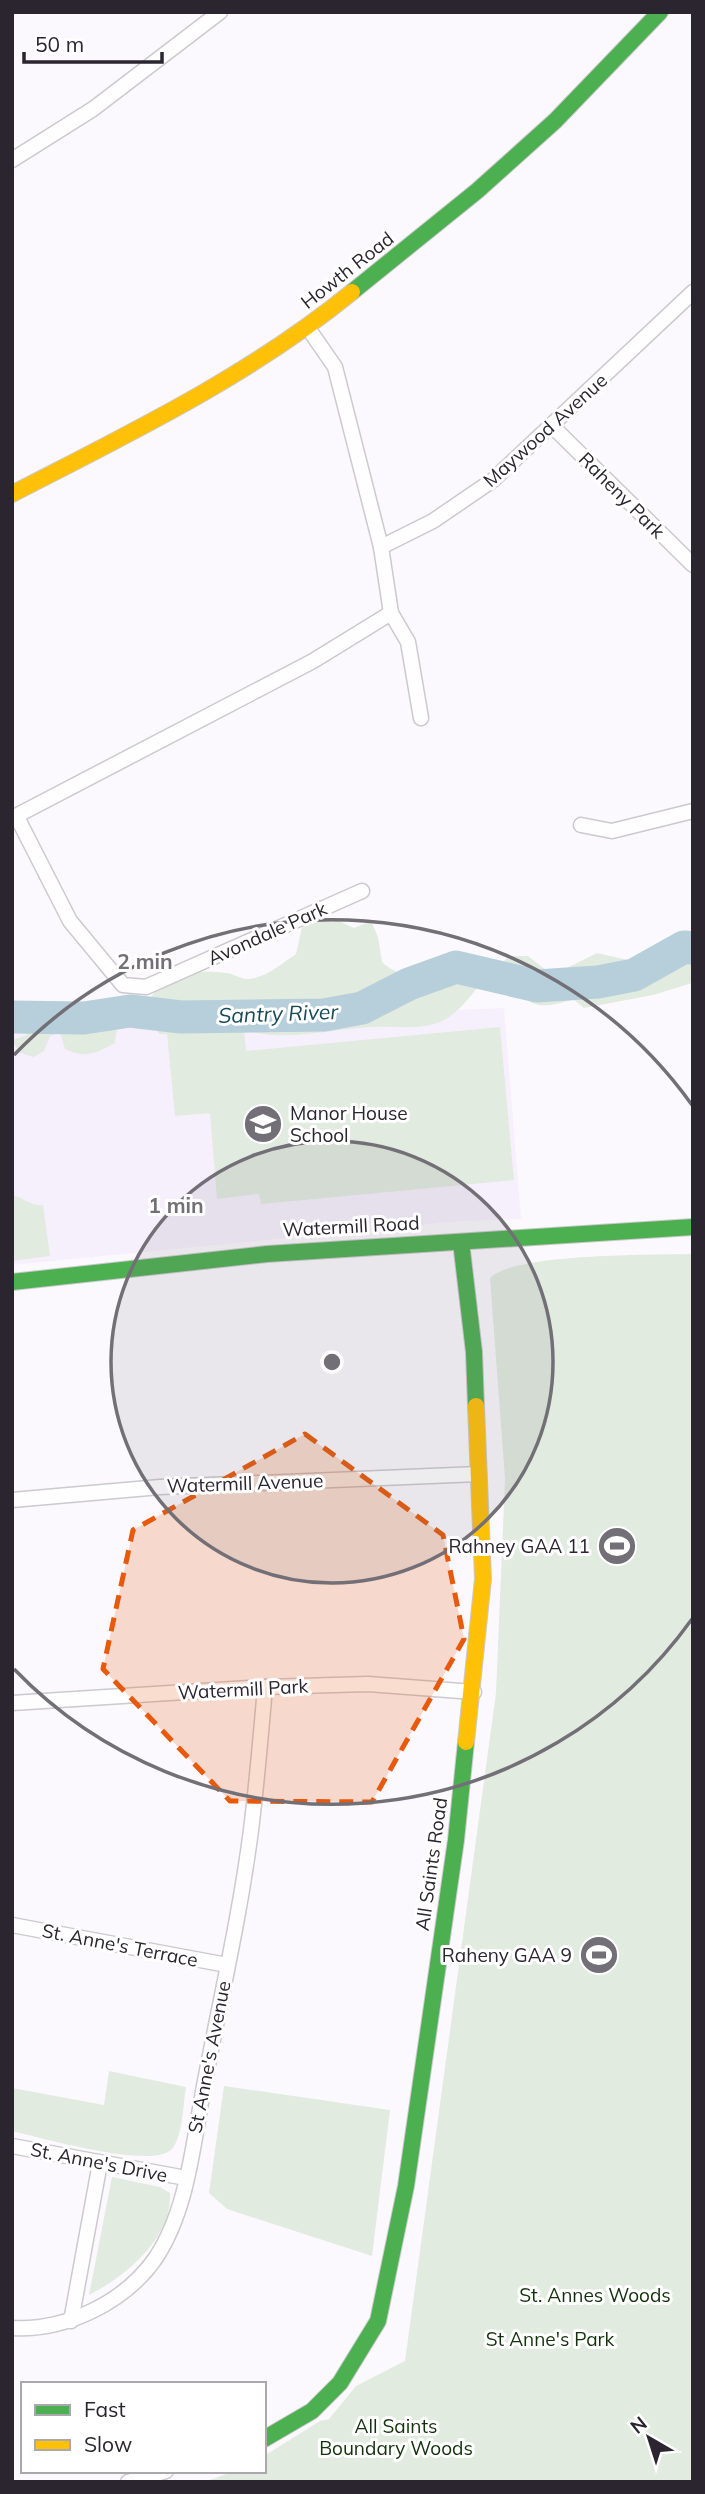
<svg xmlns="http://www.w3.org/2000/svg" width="705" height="2494" font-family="Mulish,sans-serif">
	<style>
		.built { fill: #f6f0fd }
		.green { fill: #e2ebe0 }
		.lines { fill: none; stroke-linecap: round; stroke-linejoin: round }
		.river { stroke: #b6cfda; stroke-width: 33 }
		.street-casing { stroke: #ccc9cf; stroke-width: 17 }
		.fast-casing { stroke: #ccc9cf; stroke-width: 18 }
		.slow-casing { stroke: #ccc9cf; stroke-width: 18 }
		.street { stroke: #fefeff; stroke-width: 14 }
		.fast { stroke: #4caf50; stroke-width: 16 }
		.slow { stroke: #ffc107; stroke-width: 16 }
		.marked { fill: #e8590c; fill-opacity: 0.2; stroke: #e8590c; stroke-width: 5; stroke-dasharray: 14 9; stroke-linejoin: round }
		.ring { fill: none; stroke: #736f77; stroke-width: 3.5 }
		.labels { text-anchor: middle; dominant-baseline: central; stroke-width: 6; stroke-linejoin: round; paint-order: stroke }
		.street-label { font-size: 19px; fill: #2a252f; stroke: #fff }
		.poi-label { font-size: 19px; fill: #2a252f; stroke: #fff; text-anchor: end }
		.park-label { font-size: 19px; fill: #12320c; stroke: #fff }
		.water-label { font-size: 21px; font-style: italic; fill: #184a5a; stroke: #fff }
		.centre { fill: #736f77; stroke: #fff; stroke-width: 3.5 }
		.ring-label { font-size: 21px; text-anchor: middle; font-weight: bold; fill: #736f77; stroke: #fff; stroke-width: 6; stroke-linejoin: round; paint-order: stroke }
	</style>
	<rect width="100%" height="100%" fill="#fbf9fd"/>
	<!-- built -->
	<path class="built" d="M504,1008L521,1219L460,1221L12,1265V1029Z"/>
	<!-- green -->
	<g class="green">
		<path d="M332,918L354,928L371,921L378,937L382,962C407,985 416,964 440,962C451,962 463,965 474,965L482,981C472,995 457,1015 440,1022C421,1030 397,1026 376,1027C331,1028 289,1043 244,1030L246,1051L500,1027L514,1180L261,1204L259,1194L217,1199L210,1113L175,1116L167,1034H159L150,1017L148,1001C166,974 195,969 226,973C233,973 240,979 247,979C265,979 282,963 296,954L302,927L315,920Z"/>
		<path d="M682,940H693L692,983L653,995L584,1008L573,999C528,1015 522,1000 503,962L509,956H528L546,970L565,969L597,953L637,962L662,947Z"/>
		<path d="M12,1002L42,1007L103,1003L118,1019L115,1043C97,1053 85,1059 65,1049L60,1033L50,1036L44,1051L33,1057L19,1052L12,1040L27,1035L12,1024Z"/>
		<path d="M12,1196C23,1195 30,1207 43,1205L50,1256L12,1261Z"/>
		<path d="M693,1254V2482H204L235,2471H264V2456L320,2421L329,2419L356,2386L405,2361L496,1693L505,1479L490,1278C514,1253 654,1255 693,1254Z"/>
		<path d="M109,2071L186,2087C183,2104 183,2138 171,2150C149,2169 43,2138 12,2131V2088L104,2105Z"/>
		<path d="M224,2086L390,2110L372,2256L227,2209L209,2193Z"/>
		<path d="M112,2177L160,2187L170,2193C173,2237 125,2277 89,2295Z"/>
	</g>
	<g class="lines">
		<!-- river -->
		<path class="river" d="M12,1017L84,1018L130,1011L181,1017L324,1015L362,1008L409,984L456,967L537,986L598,982L634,975L684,947L693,948"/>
		<!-- street casing -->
		<g class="street-casing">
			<g id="street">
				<path d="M12,160L93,109L220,12"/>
				<path d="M308,328L335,367L381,547L391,613L408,642L421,718"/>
				<path d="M552,426L693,565"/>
				<path d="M381,547L433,521L493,480L693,292"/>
				<path d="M17,817L70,921L123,985L146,987L362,891"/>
				<path d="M12,818L313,661L391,613"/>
				<path d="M581,825L612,831L693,811"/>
				<path d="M12,1500L160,1487L479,1474"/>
				<path d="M12,1703L265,1687L368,1684L474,1692"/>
				<path d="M12,1925L227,1965"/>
				<path d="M12,2146L186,2178"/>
				<path d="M71,2321L100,2163"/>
				<path d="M12,2328C65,2331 124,2303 155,2259C188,2210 193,2143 204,2086C220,2001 240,1916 251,1830C257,1782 261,1734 265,1687"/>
				<path d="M128,2482L166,2471"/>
			</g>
		</g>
		<!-- fast casing -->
		<g class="fast-casing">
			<g id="fast">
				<path d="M352,292L477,191L555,121L660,12"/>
				<path d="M461,1242L474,1352L476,1406"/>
				<path d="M12,1282L267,1254L693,1227"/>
				<path d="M264,2439L312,2411L340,2383L378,2321L406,2186L456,1840L466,1742"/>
			</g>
		</g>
		<!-- slow casing -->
		<g class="slow-casing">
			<g id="slow">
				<path d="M12,494C130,433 249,376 352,292"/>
				<path d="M466,1742L483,1579L476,1406"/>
			</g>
		</g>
		<!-- street -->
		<use href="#street" class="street"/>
		<!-- fast -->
		<use href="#fast" class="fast"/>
		<!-- slow -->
		<use href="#slow" class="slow"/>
	</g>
	<!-- marked area -->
	<path class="marked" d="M305,1434L443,1535L464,1639L372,1802L230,1801L103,1669L133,1530Z"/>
	<!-- distance rings -->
	<circle cx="332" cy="1362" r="221" fill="#736f77" fill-opacity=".12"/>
	<g class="ring">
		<circle cx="332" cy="1362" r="221"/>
		<path d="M692 1619A442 442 0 0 1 14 1669M14 1055A442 442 0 0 1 692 1105"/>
	</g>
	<!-- icons -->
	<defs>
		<g id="school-disc" transform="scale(2.0125)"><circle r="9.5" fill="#736f77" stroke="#fff"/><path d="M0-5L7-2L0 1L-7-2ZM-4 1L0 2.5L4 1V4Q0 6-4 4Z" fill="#fff"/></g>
		<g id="stadium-disc" transform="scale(2.0125)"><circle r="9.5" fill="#736f77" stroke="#fff"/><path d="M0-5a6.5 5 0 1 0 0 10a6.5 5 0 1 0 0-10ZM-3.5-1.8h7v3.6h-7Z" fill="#fff"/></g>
	</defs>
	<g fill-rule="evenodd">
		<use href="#school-disc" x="263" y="1124"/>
		<use href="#stadium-disc" x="617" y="1546"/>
		<use href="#stadium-disc" x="599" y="1955"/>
	</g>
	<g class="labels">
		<!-- street labels -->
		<g class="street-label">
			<text transform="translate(347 270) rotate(-38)">Howth Road</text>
			<text transform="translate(545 430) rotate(-42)">Maywood Avenue</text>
			<text transform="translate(622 495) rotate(45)">Raheny Park</text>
			<text transform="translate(267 933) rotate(-24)">Avondale Park</text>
			<text transform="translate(351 1226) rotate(-3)">Watermill Road</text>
			<text transform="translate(245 1483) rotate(-2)">Watermill Avenue</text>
			<text transform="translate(243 1689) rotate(-3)">Watermill Park</text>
			<text transform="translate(431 1864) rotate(-82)">All Saints Road</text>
			<text transform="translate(120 1945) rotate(11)">St. Anne's Terrace</text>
			<text transform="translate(209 2057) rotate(-79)">St Anne's Avenue</text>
			<text transform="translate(99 2162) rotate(11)">St. Anne's Drive</text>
		</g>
		<!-- poi labels -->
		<g class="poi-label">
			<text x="290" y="1113" text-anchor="start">Manor House<tspan x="290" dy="22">School</tspan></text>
			<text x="590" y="1546">Rahney GAA 11</text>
			<text x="572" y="1955">Raheny GAA 9</text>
		</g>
		<!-- park labels -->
		<g class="park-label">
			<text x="595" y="2295">St. Annes Woods</text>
			<text x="550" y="2339">St Anne's Park</text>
			<text x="396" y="2426">All Saints<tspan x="396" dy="22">Boundary Woods</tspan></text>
		</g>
		<!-- water labels -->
		<g class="water-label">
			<text transform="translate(278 1013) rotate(-2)">Santry River</text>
		</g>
	</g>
	<circle cx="332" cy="1362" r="10" class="centre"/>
	<g class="ring-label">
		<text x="145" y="969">2 min</text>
		<text x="176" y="1213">1 min</text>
	</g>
	<!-- border -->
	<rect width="705" height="2494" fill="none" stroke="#2a252f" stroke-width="28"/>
	<!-- legend -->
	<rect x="21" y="2382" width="245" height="91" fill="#ffffff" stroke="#aaa8ac" stroke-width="2"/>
	<rect x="35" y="2405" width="35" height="10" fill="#4caf50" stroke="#aaa8ac" stroke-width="2"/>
	<text x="84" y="2417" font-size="21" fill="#2a252f">Fast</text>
	<rect x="35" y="2440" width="35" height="10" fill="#ffc107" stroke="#aaa8ac" stroke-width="2"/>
	<text x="84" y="2452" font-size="21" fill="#2a252f">Slow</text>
	<!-- north arrow -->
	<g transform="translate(649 2438) rotate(321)" stroke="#ffffff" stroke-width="5" paint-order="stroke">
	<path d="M0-5L12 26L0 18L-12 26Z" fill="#2a252f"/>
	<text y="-10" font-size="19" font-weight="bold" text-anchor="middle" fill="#2a252f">N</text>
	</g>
	<!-- scale -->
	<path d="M24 52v10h138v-10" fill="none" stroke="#2a252f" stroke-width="3.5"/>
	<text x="35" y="52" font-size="21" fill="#2a252f" stroke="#ffffff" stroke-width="5" paint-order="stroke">50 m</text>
</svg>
